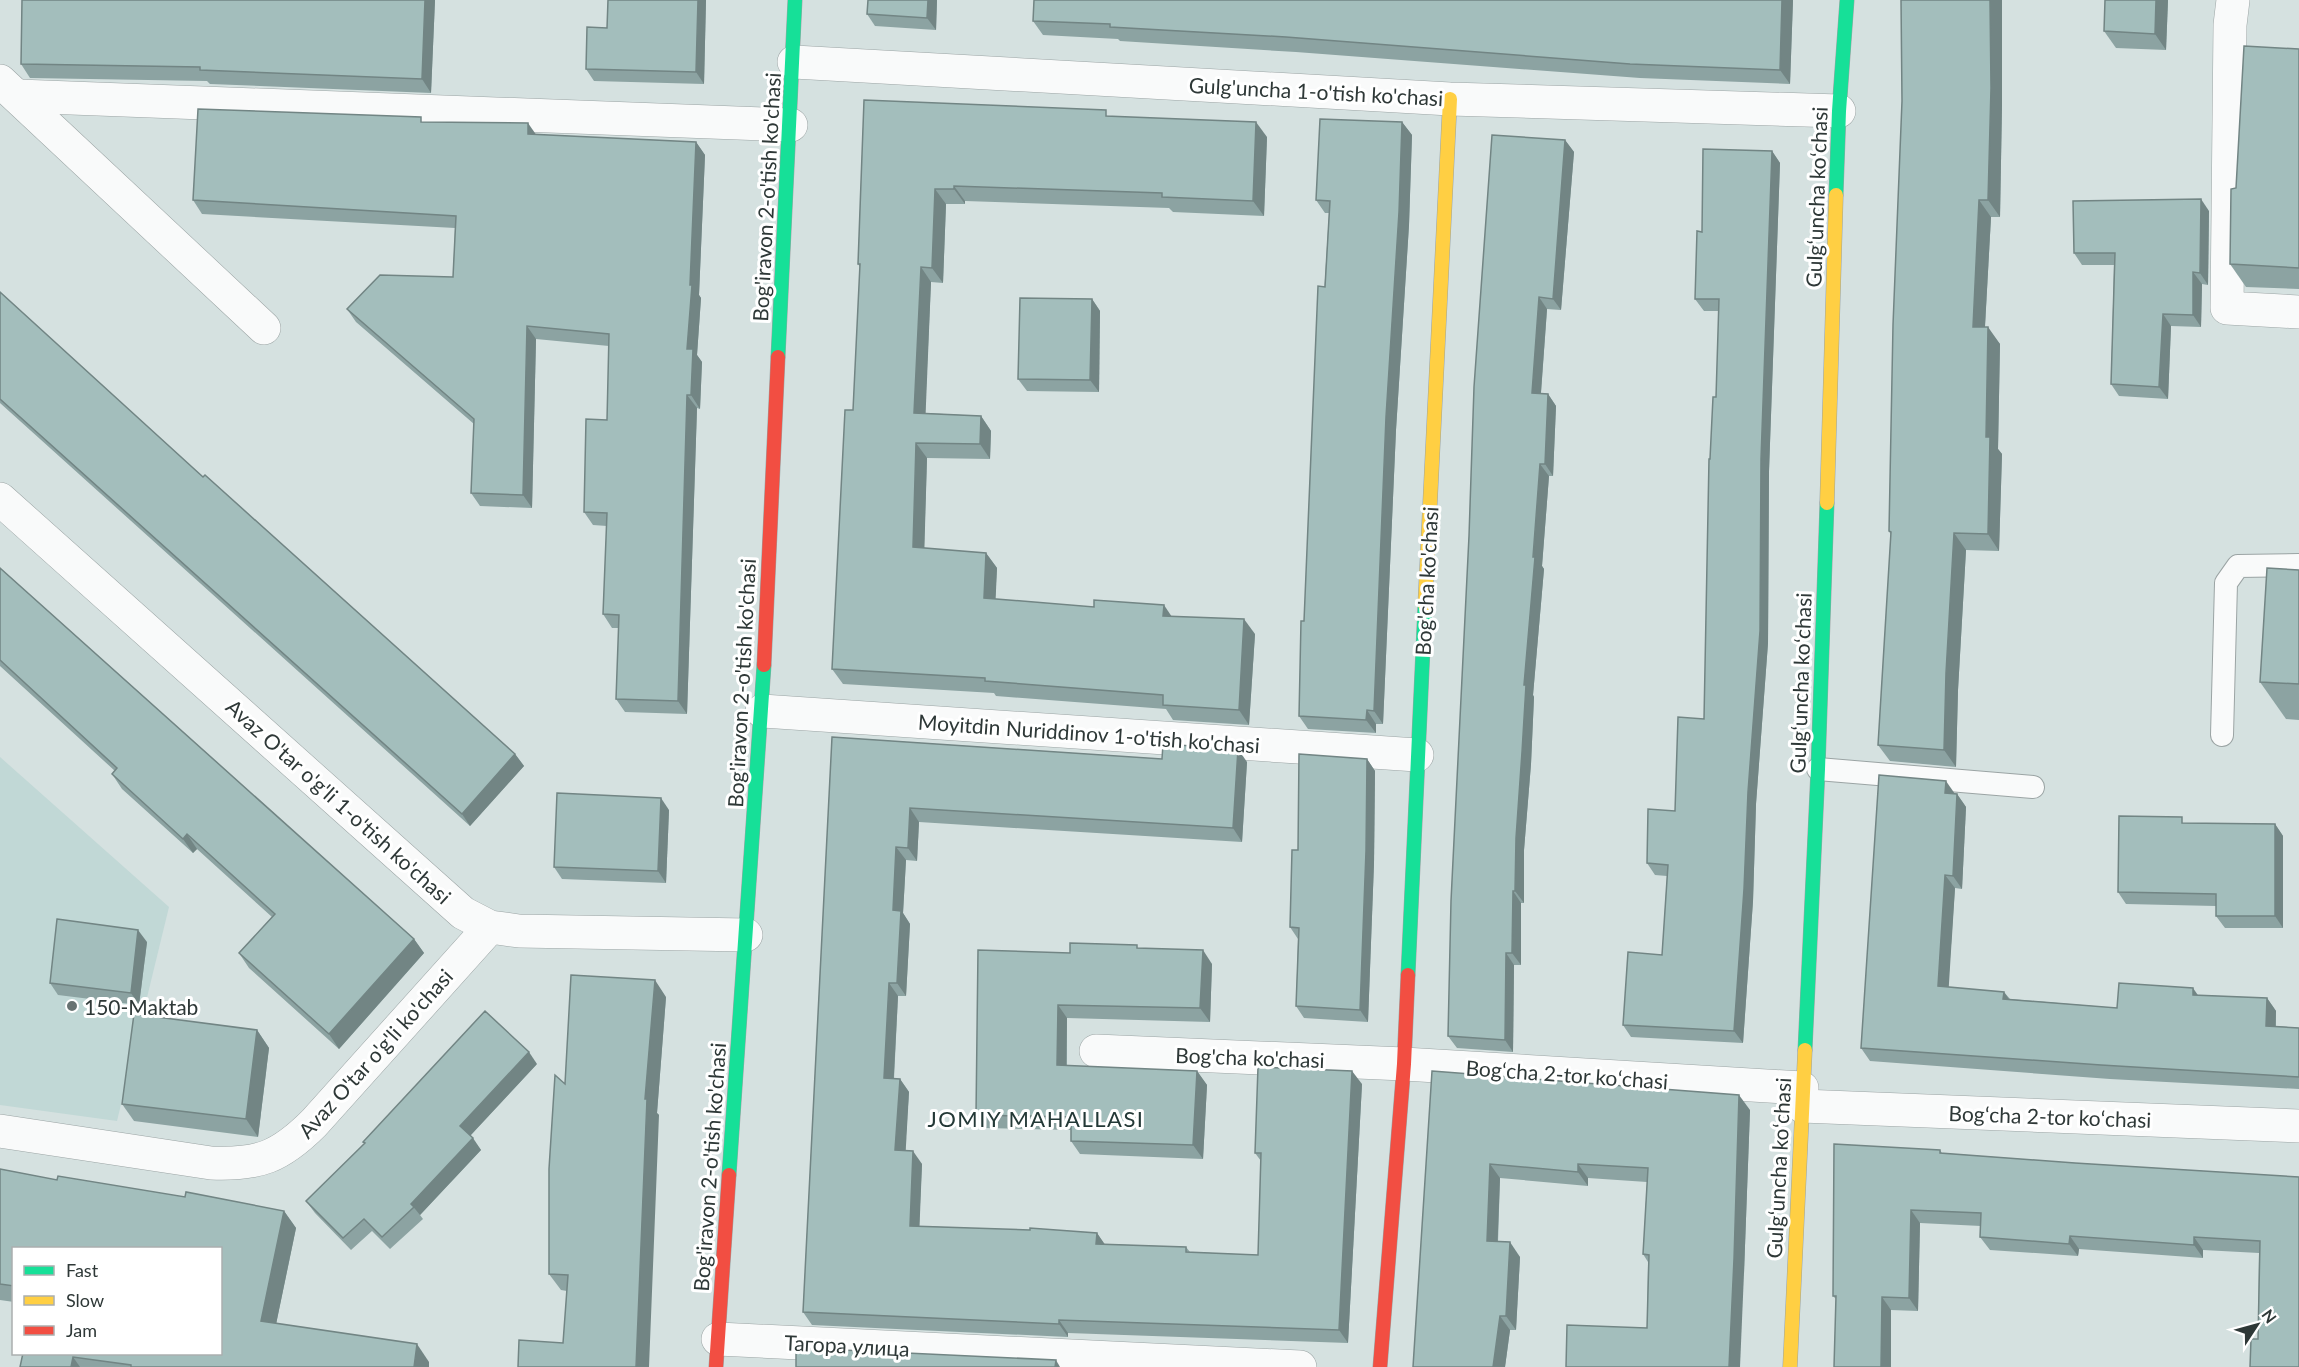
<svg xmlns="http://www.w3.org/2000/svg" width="2299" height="1367" font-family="Lato,sans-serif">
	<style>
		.built { fill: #c1d8d6 }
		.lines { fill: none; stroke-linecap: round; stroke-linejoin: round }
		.lane-casing { stroke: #9ba4a4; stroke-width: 24 }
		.street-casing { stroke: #9ba4a4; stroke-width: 34 }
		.fast-casing { stroke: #9ba4a4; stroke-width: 15 }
		.slow-casing { stroke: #9ba4a4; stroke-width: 15 }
		.jam-casing { stroke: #9ba4a4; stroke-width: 15 }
		.lane { stroke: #f9fafa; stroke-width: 22 }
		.street { stroke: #f9fafa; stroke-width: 33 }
		.fast { stroke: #16e098; stroke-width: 14 }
		.slow { stroke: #ffcf43; stroke-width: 14 }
		.jam { stroke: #f24e42; stroke-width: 14 }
		.wall { fill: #8ca3a2 }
		.shaded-wall { fill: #728584 }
		.building { fill: #a3bebc; stroke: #728584; stroke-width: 1.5 }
		.poi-dot { fill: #687372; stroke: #fff; stroke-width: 2 }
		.labels { text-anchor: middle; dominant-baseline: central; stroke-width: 6; stroke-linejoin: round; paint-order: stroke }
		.street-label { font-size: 21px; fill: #2e3837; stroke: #fff }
		.poi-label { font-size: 21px; fill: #2e3837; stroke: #fff; text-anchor: start }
		.neighbourhood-label { font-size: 22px; letter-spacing: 1.5px; fill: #233836; stroke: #fff }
	</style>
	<rect width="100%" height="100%" fill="#d5e1e0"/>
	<!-- built -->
	<path class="built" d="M0,757L169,907L117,1121L0,1105Z"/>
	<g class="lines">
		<!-- lane casing -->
		<g class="lane-casing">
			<g id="lane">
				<path d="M2222,735L2226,583L2238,566L2299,565"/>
				<path d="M1818,769L2033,787"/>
			</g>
		</g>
		<!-- street casing -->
		<g class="street-casing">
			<g id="street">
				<path d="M2233,0L2230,25L2227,308L2299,312"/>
				<path d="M794,62L1450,99L1839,111"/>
				<path d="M0,81L264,328"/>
				<path d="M18,96L791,125"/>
				<path d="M0,499L463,913L490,927L519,931L746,935"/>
				<path d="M762,711L1417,755"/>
				<path d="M1096,1051L1404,1064L1802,1088"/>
				<path d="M1802,1106L2299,1126"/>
				<path d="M0,1131L211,1163C259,1165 280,1157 314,1123L490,927"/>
				<path d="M718,1339L1300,1367"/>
			</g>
		</g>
		<!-- fast casing -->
		<g class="fast-casing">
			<g id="fast">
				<path d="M1836,195L1839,111L1847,0"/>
				<path d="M778,357L795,0"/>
				<path d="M1408,975L1425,605"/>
				<path d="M1805,1050L1818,769L1827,503"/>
				<path d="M729,1175L764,665"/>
			</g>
		</g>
		<!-- slow casing -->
		<g class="slow-casing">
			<g id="slow">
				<path d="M1827,503L1836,195"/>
				<path d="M1425,605L1450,99"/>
				<path d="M1790,1367L1805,1050"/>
			</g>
		</g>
		<!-- jam casing -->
		<g class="jam-casing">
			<g id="jam">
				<path d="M764,665L778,357"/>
				<path d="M716,1367L729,1175"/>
				<path d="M1380,1367L1404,1064L1408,975"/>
			</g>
		</g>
		<!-- lane -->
		<use href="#lane" class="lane"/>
		<!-- street -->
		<use href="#street" class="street"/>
		<!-- fast -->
		<use href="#fast" class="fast"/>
		<!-- slow -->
		<use href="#slow" class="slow"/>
		<!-- jam -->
		<use href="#jam" class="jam"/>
	</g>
	<!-- wall -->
	<g class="wall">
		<path d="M22,0H435L431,93L210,84L207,81L30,78L21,64Z"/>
		<path d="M608,0H706L704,84L594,81L586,69L607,28Z"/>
		<path d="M868,0H937L936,30L875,26L867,14Z"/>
		<path d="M1034,0H1793L1790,84L1640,78L1296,52L1120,41L1118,39L1043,35L1033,21Z"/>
		<path d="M1901,0H2002V105L2000,217H1991L1985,327L2000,344L1998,449L2002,454L1999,551L1966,550L1958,690L1956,767L1890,761L1878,745L1891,535L1889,531L1902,101Z"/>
		<path d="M2168,0L2166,50L2116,48L2104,31Z"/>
		<path d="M2299,49V289L2246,287L2230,264L2236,188Z"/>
		<path d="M864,100L1110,116L1267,137L1264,216L1173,212L1169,208L965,201V204H946L943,283L931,282L925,413L981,416L991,431L990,459L927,458L924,548L986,553L997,568L995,599L1171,616L1255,634L1249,725L1173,720L1166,709L996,696L994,693L843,684L832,669L853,410L860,267L858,264Z"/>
		<path d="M424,122L537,135L696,142L705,155L699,295L701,298L697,355L702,362L700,409L697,408L687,714L625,712L616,699L619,628H612L603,614L607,526L593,525L584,512L607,420L609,346L536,339L532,508L480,506L471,493L474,424L356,322L347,309L453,277L455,228L202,214L193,200Z"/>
		<path d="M1402,122L1412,135L1409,225L1396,430L1383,724H1376V733L1308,729L1299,716L1304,621L1329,213H1325L1316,200Z"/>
		<path d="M1565,140L1574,152L1561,310L1547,309L1541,393L1548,394L1556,406L1553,476H1549L1542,566L1544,569L1533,695L1534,697L1531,764L1524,850V903H1521V965H1514L1513,1052L1457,1048L1448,1036L1469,536Z"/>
		<path d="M1772,151L1780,163L1769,471L1768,643L1756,804L1753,901L1743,1043L1631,1037L1623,1025L1662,955L1667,876L1655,875L1647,863L1675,811L1704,719L1710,459L1716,397L1719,311H1704L1695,299L1702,232Z"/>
		<path d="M2209,211L2208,285L2202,284L2201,327L2171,326L2168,399L2119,396L2111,384L2114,265H2082L2074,253Z"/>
		<path d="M0,292L203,477L515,754L524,766L470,826L0,403Z"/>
		<path d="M1092,299L1100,311L1099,392L1027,391L1018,379Z"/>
		<path d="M0,568L414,939L424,953L339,1049L249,968L239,953L272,917L197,849L193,853L122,789L112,774L115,771L0,666Z"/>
		<path d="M2299,570V720L2286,719L2260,682Z"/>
		<path d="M832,737L1162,759L1247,762L1242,842L919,822L917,861L906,860L903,913L910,924L906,996H898L894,1079H900L909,1092L905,1150L922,1164L919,1226L1097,1233L1104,1244L1186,1247L1190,1252L1258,1255L1261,1161L1255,1153L1362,1084L1348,1343L1068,1333V1337L812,1325L803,1312Z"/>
		<path d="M1367,759L1375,771L1374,863L1368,1022L1304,1018L1296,1006L1298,939L1290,927L1298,850Z"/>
		<path d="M1955,794H1957L1966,807L1962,889L1955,888L1948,987L2004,992L2010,999L2117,1008L2198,995L2267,998L2276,1011V1026L2299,1028V1089L2110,1079L1870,1061L1861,1048Z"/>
		<path d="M669,810L666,883L562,879L554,867Z"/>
		<path d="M2186,823L2275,824L2283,836V928H2225L2216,916V906L2126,904L2118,892Z"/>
		<path d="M147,942L139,1005L58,995L50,983Z"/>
		<path d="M1139,948L1212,964L1210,1022L1067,1018V1066L1197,1071L1207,1085L1203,1159L1080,1154L1071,1141V1130L985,1128L976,1115L1070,953Z"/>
		<path d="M666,997L657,1113L659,1115L563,1343L567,1291L561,1290L549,1274L565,1084Z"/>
		<path d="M257,1030L269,1048L258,1137L134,1121L122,1104Z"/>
		<path d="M537,1064L470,1136L481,1150L420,1215L423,1219L390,1249L372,1231L351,1250L315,1213L306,1201Z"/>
		<path d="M1432,1071L1750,1110L1744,1273L1647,1328L1648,1262L1643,1254L1647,1182L1588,1178V1186L1500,1178L1498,1242L1520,1257L1516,1330H1510L1505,1367Z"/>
		<path d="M1940,1150L1942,1153L2075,1163L2299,1177L2258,1339L2259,1253L2203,1250V1258L2079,1249L2078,1256L1990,1250L1980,1237L1981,1226L1920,1223L1918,1311L1891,1310V1367H1834L1836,1299L1833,1296Z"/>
		<path d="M0,1169L57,1180L284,1211L296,1228L276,1324L429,1362V1367H20L23,1353H220L14,1248V1302L0,1300Z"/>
	</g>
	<!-- shaded-wall -->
	<g class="shaded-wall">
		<path d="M425,0H435L431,93L422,79Z"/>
		<path d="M698,0H706L704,84L696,72Z"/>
		<path d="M928,0H937L936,30L927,18Z"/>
		<path d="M1782,0H1793L1790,84L1780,70Z"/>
		<path d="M1990,0H2002V105L2000,217L1988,200Z"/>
		<path d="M2156,0H2168L2166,50L2155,34Z"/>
		<path d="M1256,122L1267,137L1264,216L1253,201Z"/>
		<path d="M1402,122L1412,135L1409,225L1396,430L1383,724L1374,711L1386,417Z"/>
		<path d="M528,123L537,136L528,134Z"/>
		<path d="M1565,140L1574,152L1561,310L1553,299Z"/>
		<path d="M696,142L705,155L699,295L701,298L697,355L702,362L700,409L691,395L687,349Z"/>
		<path d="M1772,151L1780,163L1769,471L1768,643L1756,804L1753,901L1743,1043L1734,1031L1761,459Z"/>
		<path d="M954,186L965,201V204L954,189Z"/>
		<path d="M935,189L946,204L943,283L932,268Z"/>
		<path d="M2201,199L2209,211L2208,285L2200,273Z"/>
		<path d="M1979,200L1991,217L1984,344L1973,327Z"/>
		<path d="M921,267L931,282L925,428L914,413Z"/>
		<path d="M2193,272L2202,284L2201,327L2193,315Z"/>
		<path d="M1539,297L1547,309L1540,405L1532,393Z"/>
		<path d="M1092,299L1100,311L1099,392L1090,380Z"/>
		<path d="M2163,314L2171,326L2168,399L2159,387Z"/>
		<path d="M527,326L536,339L532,508L523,495Z"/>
		<path d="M1988,327L2000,344L1998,449L2002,454L1999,551L1988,534L1986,437Z"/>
		<path d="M1548,394L1556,406L1553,476L1545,464Z"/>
		<path d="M687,395L697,408L687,714L678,701Z"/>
		<path d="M981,416L991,431L990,459L980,444Z"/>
		<path d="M916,443L927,458L924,562L913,547Z"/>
		<path d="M1540,464L1549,476L1542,566L1544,569L1533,695L1534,697L1531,764L1524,850V903L1515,891L1516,838L1524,685Z"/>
		<path d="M1954,533L1966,550L1958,690L1956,767L1944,750L1946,673Z"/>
		<path d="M986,553L997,568L995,613L984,598Z"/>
		<path d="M1164,605L1174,620L1163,616Z"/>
		<path d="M1244,619L1255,634L1249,725L1239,710Z"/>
		<path d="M1367,710L1376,724V733L1366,720Z"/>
		<path d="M1238,749L1247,762L1242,842L1233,828Z"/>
		<path d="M515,754L524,766L470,826L462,814Z"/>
		<path d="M1367,759L1375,771L1374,863L1368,1022L1360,1010Z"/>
		<path d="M1946,781L1955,794L1945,793Z"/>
		<path d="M1957,794L1966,807L1962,889L1953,876Z"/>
		<path d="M661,798L669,810L666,883L658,871Z"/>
		<path d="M910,808L919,822L917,861L908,848Z"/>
		<path d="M2275,824L2283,836V928L2275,916Z"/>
		<path d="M187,834L197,849L193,853L183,839Z"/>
		<path d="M896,847L906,860L903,913L910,924L906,996L897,983L893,910Z"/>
		<path d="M1945,875L1955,888L1948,999L1938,986Z"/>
		<path d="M1513,891L1521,903V965L1512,953Z"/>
		<path d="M138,930L147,942L139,1005L131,993Z"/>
		<path d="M414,939L424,953L339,1049L329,1034Z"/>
		<path d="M1203,950L1212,964L1210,1022L1200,1008Z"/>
		<path d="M1506,953L1514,965L1513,1052L1505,1040Z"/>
		<path d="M655,980L666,997L657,1113L659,1115L649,1367H636L645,1099Z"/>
		<path d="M889,983L898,996L893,1092L884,1078Z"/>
		<path d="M2193,988L2202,1001L2193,995Z"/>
		<path d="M2004,992L2013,1005L2003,999Z"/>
		<path d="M2267,998L2276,1011L2275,1039L2266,1026Z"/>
		<path d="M1058,1005L1067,1018L1066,1079L1057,1065Z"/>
		<path d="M257,1030L269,1048L258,1137L246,1119Z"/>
		<path d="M529,1052L537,1064L468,1138L460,1126Z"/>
		<path d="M1197,1071L1207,1085L1203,1159L1193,1145Z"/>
		<path d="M1352,1071L1362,1084L1348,1343L1339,1330Z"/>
		<path d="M900,1079L909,1092L905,1163L895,1150Z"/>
		<path d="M1739,1095L1750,1110L1744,1273L1740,1367H1729Z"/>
		<path d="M473,1138L481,1150L420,1215L411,1204Z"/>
		<path d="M913,1151L922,1164L919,1239L910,1226Z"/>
		<path d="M1490,1164L1500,1178L1497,1256L1487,1241Z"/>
		<path d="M1578,1164L1588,1178V1186L1578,1172Z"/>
		<path d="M1911,1210L1920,1223L1918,1311L1909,1298Z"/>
		<path d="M284,1211L296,1228L273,1339L261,1321Z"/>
		<path d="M1097,1233L1106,1246L1096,1244Z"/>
		<path d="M2070,1236L2079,1249L2078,1256L2069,1244Z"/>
		<path d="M2194,1237L2203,1250V1258L2194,1245Z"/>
		<path d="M1510,1242L1520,1257L1516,1330L1506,1316Z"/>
		<path d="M1882,1297L1891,1310V1367H1881Z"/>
		<path d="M1500,1316L1510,1330L1505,1367H1493Z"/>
		<path d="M1059,1320L1068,1333V1337L1059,1324Z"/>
		<path d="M417,1344L429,1362V1367H414Z"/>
		<path d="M73,1357L80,1367H71Z"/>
		<path d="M1056,1360L1060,1367H1055Z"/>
	</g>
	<!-- building -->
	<g class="building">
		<path d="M22,0H425L422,79L200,70V67L21,64Z"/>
		<path d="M608,0H698L696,72L586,69L587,27L607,28Z"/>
		<path d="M868,0H928L927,18L867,14Z"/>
		<path d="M1034,0H1782L1780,70L1630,64L1286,37L1110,27V24L1033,21Z"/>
		<path d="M1901,0H1990L1991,88L1988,200H1979L1973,327H1988L1986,437H1990L1988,534L1954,533L1946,673L1944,750L1878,745L1891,532L1889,531L1893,325L1902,101Z"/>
		<path d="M2105,0H2156L2155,34L2104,31Z"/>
		<path d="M2244,46L2299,49V268L2230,264L2231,189L2236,188Z"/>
		<path d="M864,100L1106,110V116L1256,122L1253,201L1162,197V193L954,186V189H935L932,268L921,267L914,413L981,416L980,444L916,443L913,547L986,553L984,598L1094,607V600L1164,605L1163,616L1244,619L1239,710L1163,705V695L985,681V678L832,669L845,410H853L860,264H858Z"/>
		<path d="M198,109L421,117V122L528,123V134L696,142L690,285H692L687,349H693L691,395H687L678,701L616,699L619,615L603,614L607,513L584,512L586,419L607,420L609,334L527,326L523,495L471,493L474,419L347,309L380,275L453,277L456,216L193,200Z"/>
		<path d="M1320,119L1402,122L1399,212L1386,417L1374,711L1367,710L1366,720L1299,716L1301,621H1304L1318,286L1325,287L1330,201L1316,200Z"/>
		<path d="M1492,135L1565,140L1553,299L1539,297L1532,393L1548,394L1545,464H1540L1533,557H1535L1524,685H1526L1522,752L1516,838L1515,891H1513L1512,953H1506L1505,1040L1448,1036L1451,901L1469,536L1474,387Z"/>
		<path d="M1703,149L1772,151L1761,459L1760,631L1748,792L1744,889L1734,1031L1623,1025L1628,952L1662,955L1668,865L1647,863L1648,809L1675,811L1678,717L1704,719L1709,459H1710L1713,397H1716L1719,299H1695L1697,231L1702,232Z"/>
		<path d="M2201,199L2200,273L2193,272V315L2163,314L2159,387L2111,384L2115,253H2074L2073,201Z"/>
		<path d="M0,292L203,477L205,475L515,754L462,814L0,399Z"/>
		<path d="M1020,298L1092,299L1090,380L1018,379Z"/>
		<path d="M0,568L414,939L329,1034L239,953L275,914L187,834L183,839L112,774L117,768L0,660Z"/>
		<path d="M2267,568L2299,570V684L2260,682Z"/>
		<path d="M832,737L1162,759L1163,744L1238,749L1233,828L910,808L908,848L896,847L893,910L901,911L897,983H889L884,1078L900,1079L895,1150L913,1151L910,1226L1030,1230V1228L1097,1233L1096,1244L1186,1247V1252L1258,1255L1261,1153H1255L1258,1067L1352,1071L1339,1330L1059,1320V1324L803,1312Z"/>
		<path d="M1299,754L1367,759L1366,851L1360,1010L1296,1006L1299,928L1290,927L1292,850H1298Z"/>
		<path d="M1879,775L1946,781L1945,793L1957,794L1953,876L1945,875L1938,986L2004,992L2003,999L2117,1008L2119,983L2193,988V995L2267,998L2266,1026L2299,1028V1077L2101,1065L1861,1048Z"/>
		<path d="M557,793L661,798L658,871L554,867Z"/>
		<path d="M2119,816L2182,817V823L2275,824V916H2216V894L2118,892Z"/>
		<path d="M57,919L138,930L131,993L50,983Z"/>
		<path d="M1070,943L1137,945V948L1203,950L1200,1008L1058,1005L1057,1065L1197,1071L1193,1145L1071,1141V1117L976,1115L978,950L1070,953Z"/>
		<path d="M571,975L655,980L645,1099H647L636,1367H518L519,1340L563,1343L568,1275L549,1274V1169L555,1075L565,1084Z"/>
		<path d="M485,1011L529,1052L460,1126L473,1138L411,1204L414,1207L382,1237L364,1219L343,1238L306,1201L365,1143L363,1142Z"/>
		<path d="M134,1014L257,1030L246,1119L122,1104Z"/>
		<path d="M1432,1071L1739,1095L1734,1259L1729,1367H1566L1567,1325L1647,1328L1649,1255L1643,1254L1648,1168L1578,1164V1172L1490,1164L1487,1241L1510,1242L1506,1316H1500L1493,1367H1413Z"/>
		<path d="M1834,1144L1940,1150V1153L2075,1163L2299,1177V1367H2250L2251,1339H2258L2260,1241L2194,1237V1245L2070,1236L2069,1244L1980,1237L1981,1213L1911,1210L1909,1298L1882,1297L1881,1367H1834L1836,1296H1833Z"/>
		<path d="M0,1169L57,1180L58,1176L185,1197L186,1192L284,1211L261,1321L417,1344L414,1367H131V1365L73,1357L71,1367H20L23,1353H220V1248H14V1286L0,1284Z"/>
		<path d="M800,1348L1056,1360L1055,1367H796V1353H800Z"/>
	</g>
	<!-- markers -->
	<circle class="poi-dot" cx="72" cy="1006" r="6"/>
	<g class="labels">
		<!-- street labels -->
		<g class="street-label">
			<text transform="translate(1316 91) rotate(3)">Gulg'uncha 1-o'tish ko'chasi</text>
			<text transform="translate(766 197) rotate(-87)">Bog'iravon 2-o'tish ko'chasi</text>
			<text transform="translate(1816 197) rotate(-88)">Gulgʻuncha koʻchasi</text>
			<text transform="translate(1426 581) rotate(-87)">Bog'cha ko'chasi</text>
			<text transform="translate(741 683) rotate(-87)">Bog'iravon 2-o'tish ko'chasi</text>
			<text transform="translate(1800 683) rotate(-88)">Gulgʻuncha koʻchasi</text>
			<text transform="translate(1089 733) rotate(4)">Moyitdin Nuriddinov 1-o'tish ko'chasi</text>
			<text transform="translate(339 801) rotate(42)">Avaz O'tar o'g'li 1-o'tish ko'chasi</text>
			<text transform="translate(375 1053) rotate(-48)">Avaz O'tar o'g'li ko'chasi</text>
			<text transform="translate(1250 1057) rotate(2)">Bog'cha ko'chasi</text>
			<text transform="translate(1567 1074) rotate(4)">Bogʻcha 2-tor koʻchasi</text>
			<text transform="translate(2050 1116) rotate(2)">Bogʻcha 2-tor koʻchasi</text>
			<text transform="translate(709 1167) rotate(-86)">Bog'iravon 2-o'tish ko'chasi</text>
			<text transform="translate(1778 1168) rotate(-87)">Gulgʻuncha koʻchasi</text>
			<text transform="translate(847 1345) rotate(3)">Тагора улица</text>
		</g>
		<!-- poi labels -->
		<g class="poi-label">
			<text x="84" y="1006">150-Maktab</text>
		</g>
		<!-- neighbourhood labels -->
		<g class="neighbourhood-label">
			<text x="1036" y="1118">JOMIY MAHALLASI</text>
		</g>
	</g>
	<!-- legend -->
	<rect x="12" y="1247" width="210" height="108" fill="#ffffff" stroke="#abafaf" stroke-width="1.5"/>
	<rect x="24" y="1266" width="30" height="9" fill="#16e098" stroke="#abafaf" stroke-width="1.5"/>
	<text x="66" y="1277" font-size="18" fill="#2e3837">Fast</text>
	<rect x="24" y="1296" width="30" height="9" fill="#ffcf43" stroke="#abafaf" stroke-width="1.5"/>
	<text x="66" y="1307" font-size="18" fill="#2e3837">Slow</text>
	<rect x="24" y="1326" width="30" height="9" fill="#f24e42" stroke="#abafaf" stroke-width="1.5"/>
	<text x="66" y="1337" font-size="18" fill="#2e3837">Jam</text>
	<!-- north arrow -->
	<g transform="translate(2257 1325) rotate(54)" stroke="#ffffff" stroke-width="4.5" paint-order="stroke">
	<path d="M0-4.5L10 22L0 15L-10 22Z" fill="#2e3837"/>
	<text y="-9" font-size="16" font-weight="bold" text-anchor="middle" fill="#2e3837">N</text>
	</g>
</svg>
